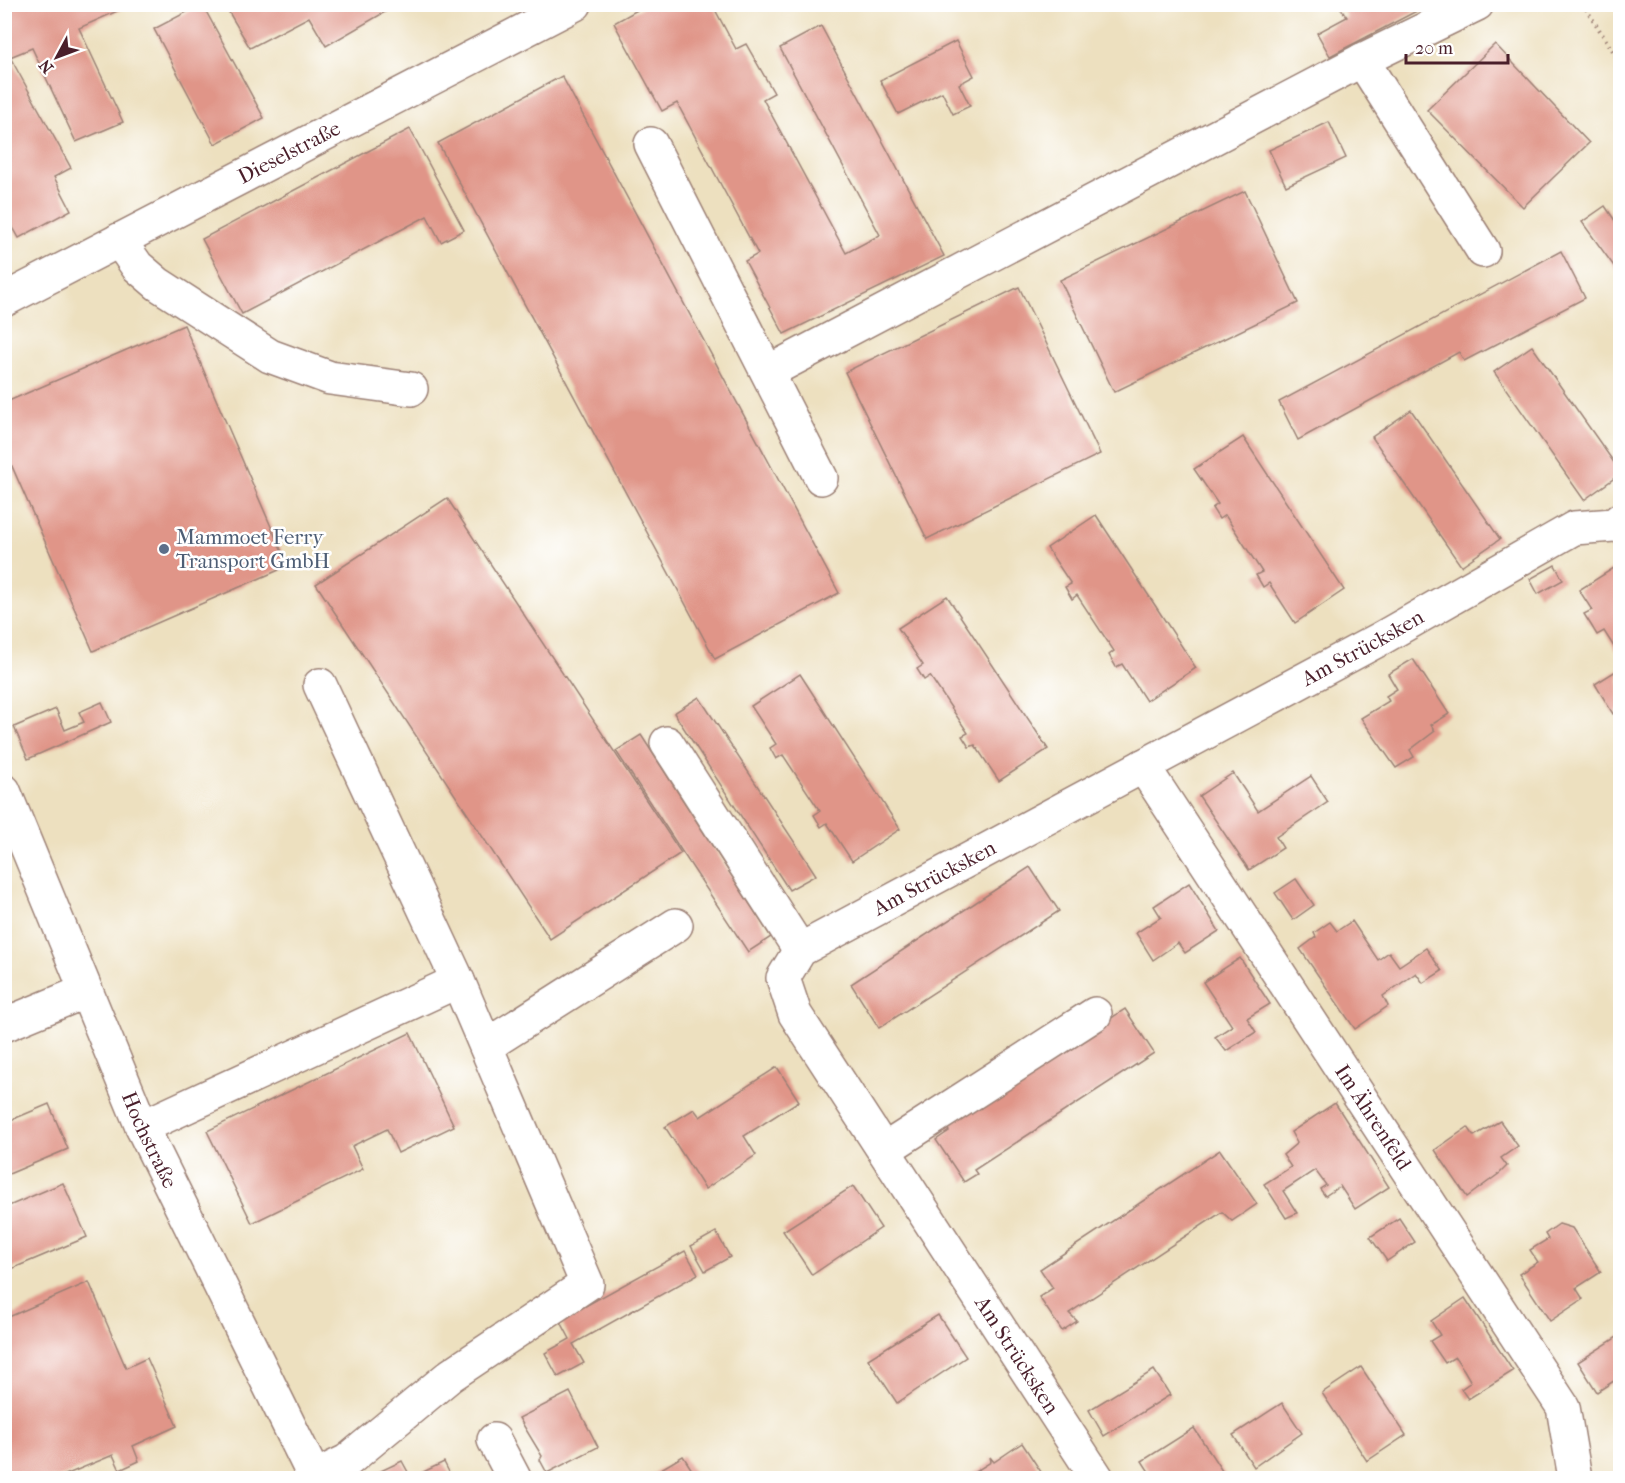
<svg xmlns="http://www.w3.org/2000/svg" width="1625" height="1483" font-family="'IM FELL French Canon',serif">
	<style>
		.building { fill: #e09588 }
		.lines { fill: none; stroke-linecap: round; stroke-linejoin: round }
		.minor-casing { stroke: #9c8075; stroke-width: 36 }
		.path { stroke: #9c8075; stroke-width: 4; stroke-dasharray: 1.5 4.5; stroke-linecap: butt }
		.minor { stroke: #fff; stroke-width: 33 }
		.service-dot { fill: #5c6f8a; stroke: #fff; stroke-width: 2 }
		.labels { text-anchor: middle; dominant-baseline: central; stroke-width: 5; stroke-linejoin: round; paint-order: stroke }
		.street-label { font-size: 21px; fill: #4a1f2b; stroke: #fff }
		.service-label { font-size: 21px; fill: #4e5e75; stroke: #fff; text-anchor: start }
	</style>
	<rect width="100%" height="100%" fill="#fff"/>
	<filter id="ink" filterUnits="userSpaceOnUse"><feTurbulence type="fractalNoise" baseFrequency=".0167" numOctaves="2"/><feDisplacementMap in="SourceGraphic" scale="12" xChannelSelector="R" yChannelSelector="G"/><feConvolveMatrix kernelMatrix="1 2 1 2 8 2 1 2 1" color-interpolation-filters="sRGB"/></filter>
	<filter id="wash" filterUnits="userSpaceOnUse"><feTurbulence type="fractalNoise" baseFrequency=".008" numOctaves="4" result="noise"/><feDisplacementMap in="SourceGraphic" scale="24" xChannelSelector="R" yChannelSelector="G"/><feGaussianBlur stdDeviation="1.35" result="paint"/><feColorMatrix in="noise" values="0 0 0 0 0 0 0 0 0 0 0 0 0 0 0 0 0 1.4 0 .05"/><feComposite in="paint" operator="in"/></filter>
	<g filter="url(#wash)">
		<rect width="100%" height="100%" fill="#ede0bf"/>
		<g id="blocks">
			<!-- building -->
			<g class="building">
				<path d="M4,4H133L79,28L123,122L76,142L32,48L10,57L71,168L54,177L71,210L19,238L4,211Z"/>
				<path d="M202,4L264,118L215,144L154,29Z"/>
				<path d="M224,4H399L326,46L309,17L250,48Z"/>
				<path d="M648,4H712L736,49L746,44L774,93L763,99L846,253L880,235L780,48L821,26L944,256L784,334L745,261L758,254L677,103L662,111L614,23Z"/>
				<path d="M1338,4H1430L1330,56L1317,33L1347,17Z"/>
				<path d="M956,41L974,76L959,84L970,106L953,114L942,92L898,114L880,80Z"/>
				<path d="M1495,44L1589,143L1523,207L1427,110Z"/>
				<path d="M562,76L839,593L715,659L438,143Z"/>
				<path d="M1329,122L1346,158L1286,186L1269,150Z"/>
				<path d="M410,129L464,230L441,242L427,216L242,314L202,239Z"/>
				<path d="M1245,191L1298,303L1114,392L1060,280Z"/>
				<path d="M1605,206L1620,228V266L1616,269L1582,222Z"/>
				<path d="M1561,251L1585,298L1464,361L1459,352L1298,440L1279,402Z"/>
				<path d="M1019,287L1100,454L927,539L845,372Z"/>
				<path d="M184,325L288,566L93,651L4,448V403Z"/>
				<path d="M1532,346L1620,471V474L1584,500L1494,372Z"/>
				<path d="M1411,410L1500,539L1461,566L1372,437Z"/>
				<path d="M1243,437L1344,590L1295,623L1269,583L1263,587L1256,575L1262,572L1225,515L1219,519L1212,508L1218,504L1194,469Z"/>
				<path d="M447,498L681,853L550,939L316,584Z"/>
				<path d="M1096,515L1196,668L1146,701L1122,664L1116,667L1109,655L1114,651L1077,595L1072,599L1065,587L1071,584L1047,548Z"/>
				<path d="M1555,565L1563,580L1538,594L1530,579Z"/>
				<path d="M1617,566L1620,571V648L1616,650L1604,631L1597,635L1591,625L1584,614L1592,610L1579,590Z"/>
				<path d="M947,596L1048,749L999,781L975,745L969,747L962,736L968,733L930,676L924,680L917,669L923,665L898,628Z"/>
				<path d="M1413,659L1449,714L1431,725L1435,731L1410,750L1414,757L1396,768L1361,718L1389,701L1386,696L1397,689L1388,674Z"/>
				<path d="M1619,669L1620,710L1613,714L1595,684Z"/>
				<path d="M800,674L900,829L852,861L827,823L821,827L814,815L820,811L783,755L776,759L770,748L776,744L751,706Z"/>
				<path d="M699,697L816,875L789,890L674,713Z"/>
				<path d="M102,702L111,722L28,759L14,727L56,709L65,730L84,722L79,712Z"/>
				<path d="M641,735L771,937L748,952L616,751Z"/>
				<path d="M1233,773L1258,811L1311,776L1328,802L1276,837L1283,848L1249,870L1199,796Z"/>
				<path d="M1030,867L1059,911L879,1028L851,984Z"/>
				<path d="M1296,879L1314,905L1293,920L1275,893Z"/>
				<path d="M1189,883L1219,931L1185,953L1178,943L1153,960L1136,933L1161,917L1154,906Z"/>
				<path d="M1352,921L1378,960L1389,952L1399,966L1426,948L1442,971L1423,983L1416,973L1383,996L1388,1006L1355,1029L1300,949L1316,937L1314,933L1330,922L1337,931Z"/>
				<path d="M1240,958L1270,1004L1247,1018L1256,1032L1226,1051L1215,1037L1232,1026L1203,982Z"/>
				<path d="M1125,1009L1154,1053L974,1170L977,1174L964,1182L936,1140L949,1131L946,1126Z"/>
				<path d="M410,1033L454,1126L398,1153L387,1129L352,1146L363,1169L252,1223L207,1131Z"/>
				<path d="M777,1067L799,1101L744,1136L756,1155L705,1189L665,1127L694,1109L700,1117Z"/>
				<path d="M1335,1103L1389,1187L1355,1209L1340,1186L1325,1196L1320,1189L1326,1185L1315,1170L1283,1191L1297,1213L1286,1218L1264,1184L1291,1167L1283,1155L1297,1143L1291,1132Z"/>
				<path d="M49,1104L68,1149L4,1176V1123Z"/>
				<path d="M1500,1121L1518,1146L1501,1158L1507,1166L1500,1173L1467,1197L1435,1150L1468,1127L1474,1136Z"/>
				<path d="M1220,1150L1257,1204L1232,1221L1222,1212L1069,1313L1077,1321L1062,1331L1039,1297L1053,1288L1040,1269Z"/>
				<path d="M63,1183L87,1237L4,1272V1208Z"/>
				<path d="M853,1186L881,1228L812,1275L783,1231Z"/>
				<path d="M1399,1218L1415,1242L1387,1261L1370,1237Z"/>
				<path d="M1559,1224L1572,1228L1601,1272L1576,1288L1583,1299L1550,1321L1519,1274L1538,1262L1530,1250L1548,1239L1545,1234Z"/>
				<path d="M716,1232L730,1257L705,1271L691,1246Z"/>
				<path d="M685,1251L698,1274L573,1344L584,1363L558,1377L545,1353L570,1339L560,1320Z"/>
				<path d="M89,1282L126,1368L147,1358L177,1426L133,1446L139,1461L120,1470L113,1455L58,1478H4V1319Z"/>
				<path d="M1465,1298L1513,1371L1468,1399L1461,1389L1471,1382L1464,1370L1455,1357L1445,1363L1430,1341L1440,1335L1431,1321Z"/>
				<path d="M938,1315L966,1357L897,1403L868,1359Z"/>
				<path d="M1620,1335V1377L1597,1392L1578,1362Z"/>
				<path d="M1361,1367L1406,1435L1367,1461L1322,1393Z"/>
				<path d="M1154,1370L1170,1395L1104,1436L1089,1410Z"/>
				<path d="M570,1392L598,1447L547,1473L540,1460L542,1456L519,1418Z"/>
				<path d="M1282,1403L1302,1433L1254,1467L1233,1435Z"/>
				<path d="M1194,1428L1226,1477L1153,1478L1142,1461Z"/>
				<path d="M1022,1443L1045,1478H965L991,1462L990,1457L994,1462Z"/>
				<path d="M683,1456L697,1478H646Z"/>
				<path d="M402,1461L409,1474L400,1478H371L370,1476Z"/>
				<path d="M444,1462L452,1478H411Z"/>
			</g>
		</g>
	</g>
	<g filter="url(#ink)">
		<use href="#blocks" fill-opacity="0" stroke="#9c8075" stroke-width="1.5"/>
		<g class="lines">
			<!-- minor casing -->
			<g class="minor-casing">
				<g id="minor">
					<path d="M1362,60L1483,251"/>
					<path d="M651,144L821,478"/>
					<path d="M119,240L137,266L158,284L270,356L330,378L411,389"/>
					<path id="s1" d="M4,300L575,4"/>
					<path d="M768,372L1362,60L1477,4"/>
					<path d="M667,743L800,950"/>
					<path id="s2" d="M1143,766L1563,1407L1575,1478"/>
					<path id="s3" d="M4,791L142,1127L315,1478"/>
					<path d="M4,1025L86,991"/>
					<path d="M486,1046L676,925"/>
					<path d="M142,1127L458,981L320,685"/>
					<path d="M884,1150L1095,1014"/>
					<path d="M494,1440L514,1478"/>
					<path d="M312,1478L347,1461L451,1375L587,1284L458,981"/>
					<path id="s4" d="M1097,1478L795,1014L783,978L800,950L1380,639L1574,528L1614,525L1620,520"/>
				</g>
			</g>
			<!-- path -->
			<path class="path" d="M1583,4L1620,62"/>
			<!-- minor -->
			<use href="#minor" class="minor"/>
		</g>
	</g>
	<!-- markers -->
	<circle class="service-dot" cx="164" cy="549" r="6"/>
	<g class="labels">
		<!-- street labels -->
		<g class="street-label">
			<text stroke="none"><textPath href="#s1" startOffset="321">Dieselstraße</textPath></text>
			<text stroke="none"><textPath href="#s4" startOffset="1263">Am Strücksken</textPath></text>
			<text stroke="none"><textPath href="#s4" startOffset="777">Am Strücksken</textPath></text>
			<text stroke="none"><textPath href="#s2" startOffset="420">Im Ährenfeld</textPath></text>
			<text stroke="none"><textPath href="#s3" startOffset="378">Hochstraße</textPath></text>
			<text transform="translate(1017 1355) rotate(57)">Am Strücksken</text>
		</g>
		<!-- service labels -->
		<g class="service-label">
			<text x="176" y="537">Mammoet Ferry<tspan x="176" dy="24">Transport GmbH</tspan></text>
		</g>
	</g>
	<!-- margin -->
	<rect width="1625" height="1483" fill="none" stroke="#fff" stroke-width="24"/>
	<!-- north arrow -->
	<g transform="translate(57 57) rotate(229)" stroke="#ffffff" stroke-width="4.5" paint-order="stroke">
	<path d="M0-4.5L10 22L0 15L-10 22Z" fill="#4a1f2b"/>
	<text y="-9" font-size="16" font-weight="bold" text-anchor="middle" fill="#4a1f2b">N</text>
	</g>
	<!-- scale -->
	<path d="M1406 54v9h102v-9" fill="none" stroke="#4a1f2b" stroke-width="3"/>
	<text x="1415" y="54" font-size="18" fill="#4a1f2b" stroke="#ffffff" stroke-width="4.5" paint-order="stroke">20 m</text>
</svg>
